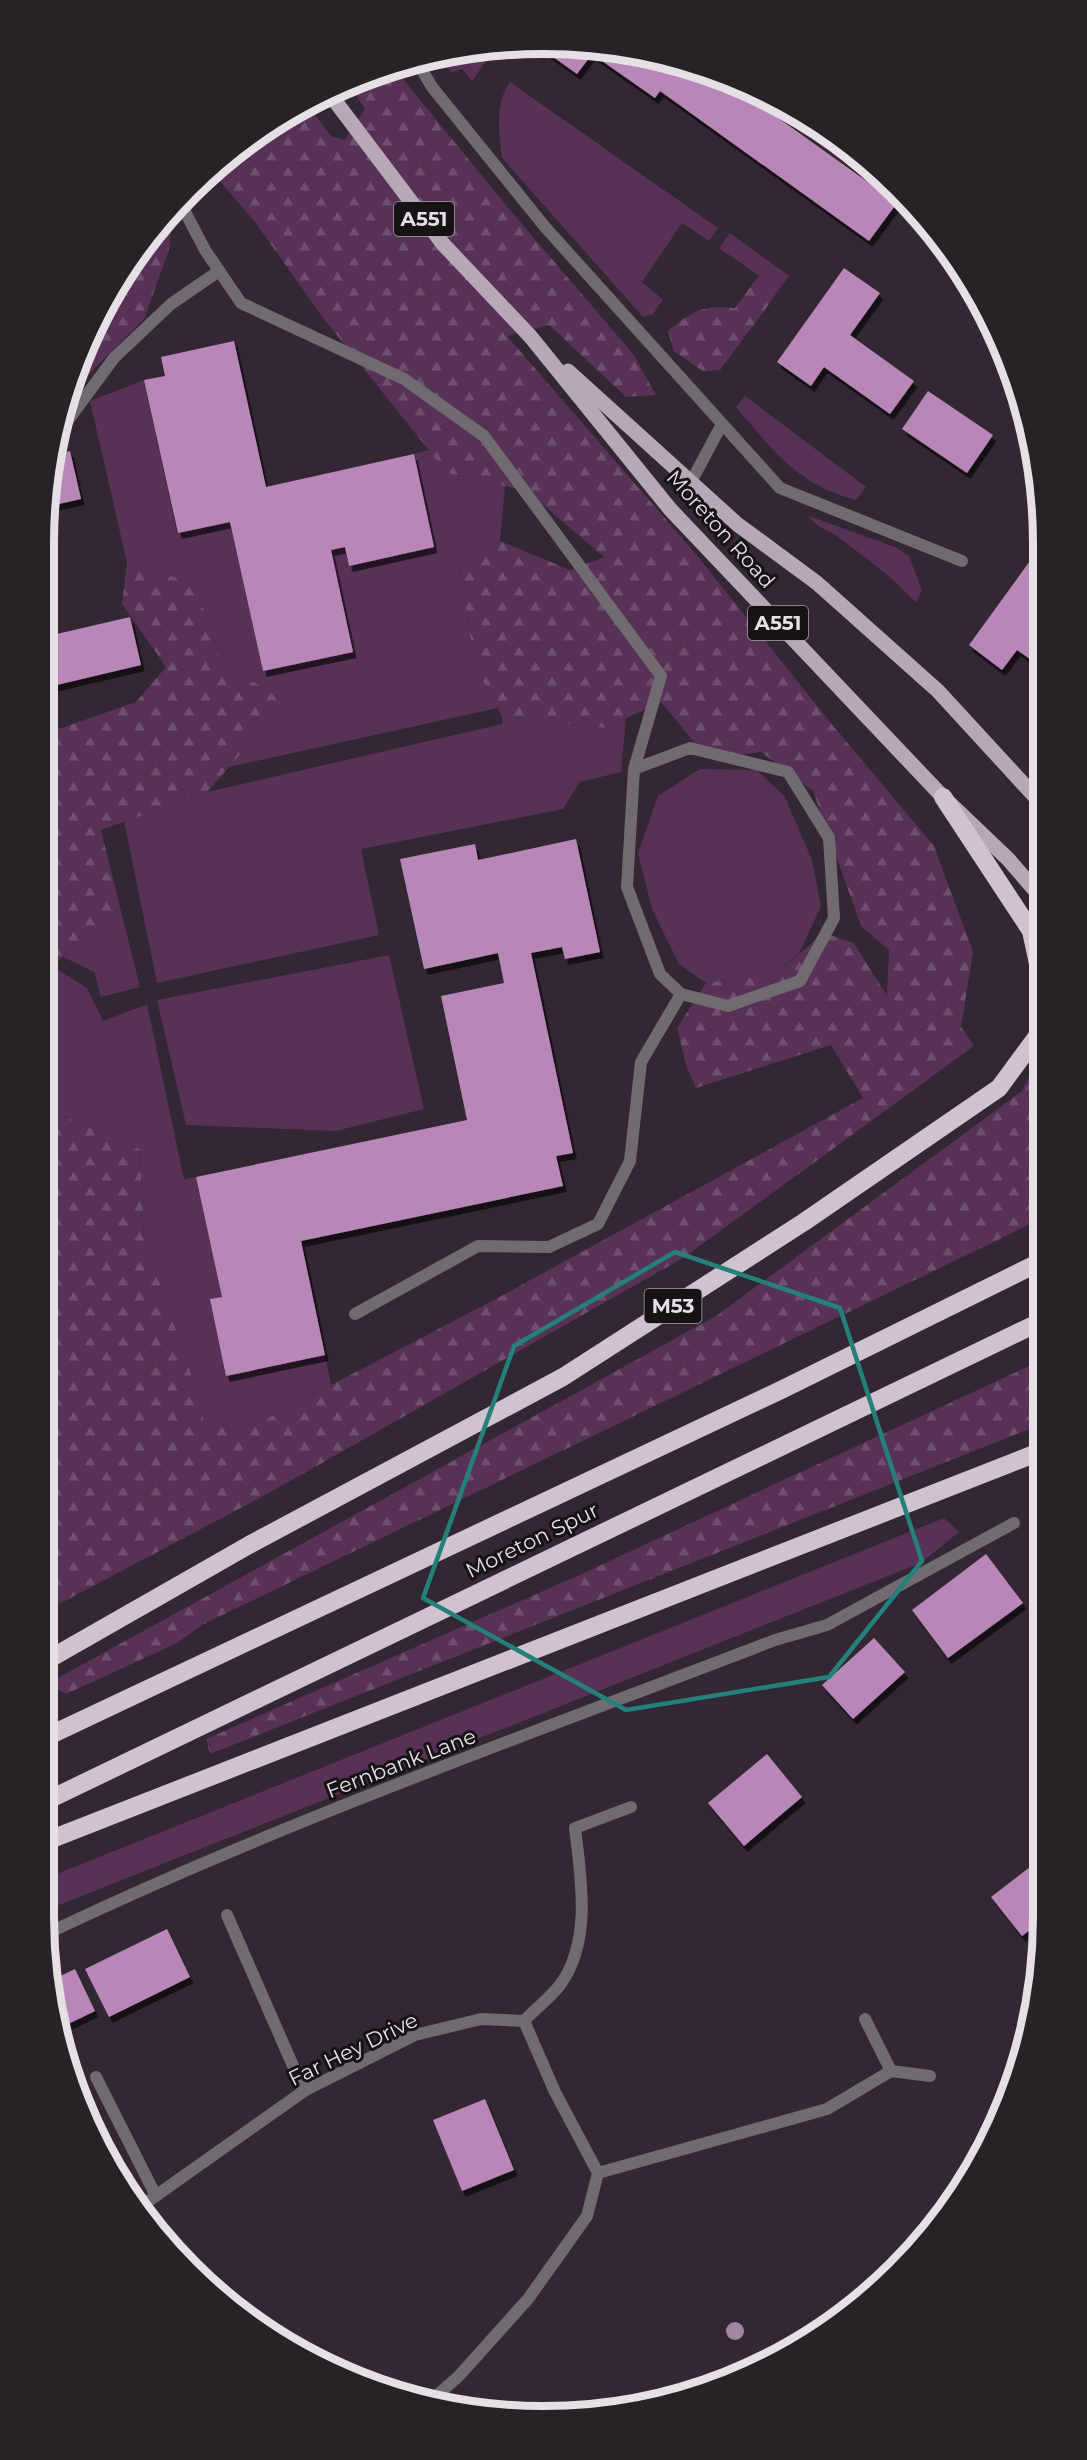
<svg xmlns="http://www.w3.org/2000/svg" width="1087" height="2460" font-family="Montserrat,sans-serif">
	<style>
		.grass { fill: #573156 }
		.forest { fill: url(#forest-firs) }
		.building { fill: #b987b7; filter: url(#shadow) }
		.lines { fill: none; stroke-linecap: round; stroke-linejoin: round }
		.service { stroke: #716a70; stroke-width: 12 }
		.minor { stroke: #716a70; stroke-width: 12 }
		.primary { stroke: #b6a9b5; stroke-width: 15 }
		.motorway { stroke: #d1c2d0; stroke-width: 18 }
		.tree { fill: #a285a1 }
		.marked { fill: none; stroke: #24807a; stroke-width: 4.5; stroke-linejoin: round }
		.labels { text-anchor: middle; dominant-baseline: central; stroke-width: 6; stroke-linejoin: round; paint-order: stroke }
		.shield { fill: #171216; stroke: #a8a2a8; stroke-width: 1.5 }
		.shield-label { font-size: 20px; font-weight: bold; fill: #e6dfe6 }
		.street-label { font-size: 21px; fill: #e6dfe6; stroke: #171216 }
		.rim { fill: none; stroke: #e6dfe6; stroke-width: 8 }
	</style>
	<defs>
		<pattern id="forest-firs" width="22" height="20" patternUnits="userSpaceOnUse" patternTransform="scale(1.5)"><rect width="22" height="20" fill="#573156"/><path d="M5 1l3.5 6h-7zM16 11l3.5 6h-7z" fill="#6f4e6e"/></pattern>
		<filter id="shadow"><feDropShadow dx="3.5" dy="6" stdDeviation="0" flood-color="#0009"/></filter>
	</defs>
	<rect width="100%" height="100%" fill="#322732"/>
	<!-- grass -->
	<g class="grass">
		<path d="M496,47L472,81L462,69L452,73L436,57Z"/>
		<path d="M510,82L718,228L709,241L682,223L642,282L663,300L653,314L643,317L502,158C499,131 494,105 510,82Z"/>
		<path d="M730,233L789,276L720,370L703,371L674,351L668,331C692,311 703,305 735,308L759,276L719,248Z"/>
		<path d="M144,380L177,533L230,522L263,671L353,652L331,550L345,547L349,566L434,547L414,454L429,450L447,473L505,486L500,541L458,558L475,667L498,708L229,767L286,703L221,661L195,583L127,563L90,401Z"/>
		<path d="M745,396L866,487L856,500C795,483 775,452 736,407Z"/>
		<path d="M809,516L895,547L909,556L922,590L916,603C893,577 866,558 838,537C828,530 815,527 809,516Z"/>
		<path d="M502,716L605,728L626,718L621,772L580,782L563,809L361,849L379,935L157,983L124,821L207,792L502,724Z"/>
		<path d="M700,769L757,770L785,797L812,860L821,906L800,952L776,973L706,983L679,964L652,909L638,853L658,796Z"/>
		<path d="M120,907L140,987L101,997L94,972L63,957Z"/>
		<path d="M389,955L424,1109L336,1131L186,1125L157,1000Z"/>
		<path d="M51,965L87,988L103,1021L147,1004L184,1179L196,1177L222,1297L211,1299L227,1375L325,1355L331,1385L262,1421H204L194,1382L144,1238L140,1149L44,1108V969Z"/>
		<path d="M944,1518L959,1532L921,1563L44,1911V1879Z"/>
	</g>
	<!-- forest -->
	<g class="forest">
		<path d="M394,68L510,210L634,355L656,395L626,397L549,325L507,336L695,553L830,722L934,846L973,952L961,1027L974,1046L683,1258L269,1493L44,1612V1108L140,1149L144,1238L194,1382L204,1421H262L492,1301L863,1098L831,1045L696,1088L686,1065L677,1028L706,983L776,973L824,933L854,943L887,996L889,950L861,926L813,791L761,752L708,759L661,702L605,728L502,716L475,667L458,558L500,541L570,570L604,557L527,491L447,473L324,319L255,222L212,172L239,147L307,104L331,136L345,140L365,109L350,85Z"/>
		<path d="M173,209L169,250L144,319L68,395L70,382L111,293Z"/>
		<path d="M754,282L770,303L720,370L703,371L674,351L668,331C693,311 703,305 735,308Z"/>
		<path d="M127,563L195,583L221,661L286,703L207,792L101,830L120,907L63,957L44,969V734L136,702L166,667L122,604Z"/>
		<path d="M1041,1053V1219L204,1624L177,1643L66,1694L47,1684L716,1316L1022,1091Z"/>
		<path d="M1042,1360V1424L210,1754L206,1739L575,1577Z"/>
	</g>
	<!-- building -->
	<g class="building">
		<path d="M544,46L609,48L705,70L728,82L897,203L869,241L660,91L655,98L592,54L577,74L542,49Z"/>
		<path d="M844,268L880,293L850,335L914,381L890,414L824,367L811,386L777,362Z"/>
		<path d="M234,341L266,487L414,454L434,547L349,566L345,547L331,550L353,652L263,671L230,522L178,533L144,380L165,376L161,357Z"/>
		<path d="M928,391L993,435L967,473L902,429Z"/>
		<path d="M70,451L81,499L50,506L58,454Z"/>
		<path d="M1035,554L1039,558L1040,666L1017,650L1002,670L969,645Z"/>
		<path d="M130,617L141,665L44,688V637Z"/>
		<path d="M576,839L600,952L565,959L562,947L531,953L573,1153L556,1156L563,1186L301,1241L325,1355L226,1376L210,1299L222,1297L196,1177L467,1120L441,996L504,983L498,953L424,969L400,859L475,844L478,860Z"/>
		<path d="M986,1554L1023,1603L948,1658L912,1610Z"/>
		<path d="M874,1638L905,1672L853,1719L822,1685Z"/>
		<path d="M1043,1740V1762L1032,1748Z"/>
		<path d="M767,1754L802,1797L744,1846L708,1803Z"/>
		<path d="M1043,1857V1920L1022,1936L991,1897Z"/>
		<path d="M167,1929L190,1977L109,2017L85,1969Z"/>
		<path d="M75,1969L95,2011L62,2027L54,1979Z"/>
		<path d="M485,2099L514,2170L462,2191L433,2120Z"/>
	</g>
	<g class="lines">
		<!-- service -->
		<g class="service">
			<path d="M180,202L205,250L241,303L404,379L484,436L661,676L634,769L627,887L660,974L681,994L641,1062L630,1161L598,1224L549,1247L478,1246L355,1314"/>
			<path d="M63,427L114,358L171,304L219,271"/>
			<path d="M634,769L690,748L788,772L829,838L834,918L800,981L728,1006L681,994"/>
			<path d="M227,1915L304,2091"/>
			<path d="M46,1934C283,1821 531,1734 775,1640L827,1625L1014,1523"/>
			<path d="M96,2077L156,2196"/>
		</g>
		<!-- minor -->
		<g class="minor">
			<path d="M416,60L432,87L545,227L780,488L962,561"/>
			<path d="M691,482L722,424"/>
			<path d="M891,2071L930,2076"/>
			<path d="M598,2173L827,2109L891,2071L865,2019"/>
			<path d="M140,2207L304,2091L415,2035L481,2019L524,2021C535,2009 550,1998 560,1985C592,1942 581,1878 575,1828L631,1807"/>
			<path d="M430,2401L458,2377L528,2299L587,2216L598,2173L555,2092L524,2021"/>
		</g>
		<!-- primary -->
		<g class="primary">
			<path d="M329,93L443,244L530,336L670,509L943,797L1008,859L1040,896"/>
			<path d="M568,371L737,524L817,583L938,691L1040,802"/>
		</g>
		<!-- motorway -->
		<g class="motorway">
			<path d="M44,1662L249,1545L563,1377L804,1222L999,1088L1038,1035V964L1031,931L943,797"/>
			<path d="M44,1738L781,1390L1042,1261"/>
			<path d="M44,1802L1042,1321"/>
			<path d="M44,1842L1042,1451"/>
		</g>
	</g>
	<!-- trees -->
	<circle class="tree" cx="735" cy="2331" r="9"/>
	<!-- marked area -->
	<path class="marked" d="M675,1252L840,1308L922,1561L829,1677L626,1710L423,1598L514,1346Z"/>
	<g class="labels">
		<!-- shield labels -->
		<g class="shield">
			<rect x="394" y="202" width="60" height="34" rx="4.5"/>
			<rect x="748" y="606" width="60" height="34" rx="4.5"/>
			<rect x="644.5" y="1289" width="57" height="34" rx="4.5"/>
		</g>
		<g class="shield-label">
			<text x="424" y="219">A551</text>
			<text x="778" y="623">A551</text>
			<text x="673" y="1306">M53</text>
		</g>
		<!-- street labels -->
		<g class="street-label">
			<text transform="translate(721 529) rotate(48)">Moreton Road</text>
			<text transform="translate(532 1540) rotate(-26)">Moreton Spur</text>
			<text transform="translate(401 1763) rotate(-21)">Fernbank Lane</text>
			<text transform="translate(353 2049) rotate(-26)">Far Hey Drive</text>
		</g>
	</g>
	<!-- crop -->
	<path d="M0 0H1087V2460H0ZM543 54H544A489 489 0 0 1 1033 543V1917A489 489 0 0 1 544 2406H543A489 489 0 0 1 54 1917V543A489 489 0 0 1 543 54Z" fill="#282227" fill-rule="evenodd"/>
	<path class="rim" d="M543 54H544A489 489 0 0 1 1033 543V1917A489 489 0 0 1 544 2406H543A489 489 0 0 1 54 1917V543A489 489 0 0 1 543 54Z"/>
</svg>
